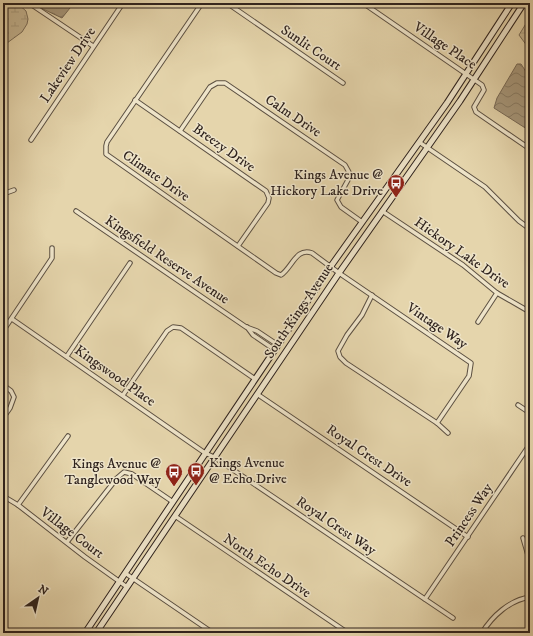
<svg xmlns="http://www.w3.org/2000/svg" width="533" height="636" font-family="'IM FELL DW Pica',serif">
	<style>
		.wetland { fill: url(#wetland-marsh); stroke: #7a6d59 }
		.water { fill: url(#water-waves); stroke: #776956 }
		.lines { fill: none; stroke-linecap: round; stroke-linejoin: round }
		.street-casing { stroke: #5c5042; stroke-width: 5.5 }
		.secondary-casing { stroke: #2f231e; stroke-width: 7 }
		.street { stroke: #eee4c9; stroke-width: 3.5 }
		.secondary { stroke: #eee4c9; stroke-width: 5 }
		.labels { text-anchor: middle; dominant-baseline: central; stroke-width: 3; stroke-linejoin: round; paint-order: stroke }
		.street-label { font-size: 14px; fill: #2f231e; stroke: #eee4c9 }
		.poi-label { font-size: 14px; fill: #2f231e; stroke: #eee4c9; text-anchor: end }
	</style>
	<defs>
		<pattern id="wetland-marsh" width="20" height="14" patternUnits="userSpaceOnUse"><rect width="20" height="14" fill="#c6b794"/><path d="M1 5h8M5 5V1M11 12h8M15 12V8" fill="none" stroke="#aa9d7f"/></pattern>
		<pattern id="water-waves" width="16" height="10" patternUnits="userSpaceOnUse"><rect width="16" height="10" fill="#a7987c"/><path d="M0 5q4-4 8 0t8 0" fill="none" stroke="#887c65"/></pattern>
	</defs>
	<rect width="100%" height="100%" fill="#e5d5ac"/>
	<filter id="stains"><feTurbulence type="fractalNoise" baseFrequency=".005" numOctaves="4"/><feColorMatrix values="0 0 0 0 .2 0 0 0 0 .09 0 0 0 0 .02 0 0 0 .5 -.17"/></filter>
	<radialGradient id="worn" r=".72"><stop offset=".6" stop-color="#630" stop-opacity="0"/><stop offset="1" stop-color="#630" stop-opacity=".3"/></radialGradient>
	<!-- wetland -->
	<g class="wetland">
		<path d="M3,3H17L26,11L28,19L27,24L22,32L7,43L3,55Z"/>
		<path d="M530,17V50L519,35Z"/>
	</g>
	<!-- water -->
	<g class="water">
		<path d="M40,3H74L62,18L43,9L39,5Z"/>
		<path d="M517,64H521L530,78V131L494,108L497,98Z"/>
	</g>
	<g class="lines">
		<!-- street casing -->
		<g class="street-casing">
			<g id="street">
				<path d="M29,3L93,46"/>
				<path d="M202,3L107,142L106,146V154L276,273L281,275C292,268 296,247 312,253L339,273L471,363L469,376L437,423"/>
				<path d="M227,3L343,83"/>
				<path d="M363,3L482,85L484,90L474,107L476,112L530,149"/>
				<path d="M135,100L266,191L269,198L268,203L238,246"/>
				<path d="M180,131L210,87L217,83H225L345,165L350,174L348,180L337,200L341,207L362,222"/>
				<path d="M31,140L123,3"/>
				<path d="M419,142L485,187L519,221L530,229"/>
				<path d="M3,194L14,190"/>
				<path d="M76,211L246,327L257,331L278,345"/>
				<path d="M382,211L463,265L497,293L530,312"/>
				<path d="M372,295L362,315L347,335L338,351L340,357L346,363L437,423L448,433"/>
				<path d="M12,319L205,453L214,457L453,618"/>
				<path d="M478,322L497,293"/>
				<path d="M247,327L253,335L275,350"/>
				<path d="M3,331L52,258V248"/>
				<path d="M67,356L130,263"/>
				<path d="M3,385L11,391L14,397L10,408L3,418"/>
				<path d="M257,394L468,537"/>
				<path d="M123,395L167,331L173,327L181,328L255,379"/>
				<path d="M518,405L530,413"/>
				<path d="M3,496L18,505L85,557L127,587"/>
				<path d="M18,505L68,436"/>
				<path d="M175,516L348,633"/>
				<path d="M523,538L530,562"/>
				<path d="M67,542L117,478L124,472L132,474L173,502"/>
				<path d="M125,573L213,633"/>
				<path d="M425,599L530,444"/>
				<path d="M482,633C492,616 510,600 530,597"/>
			</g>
		</g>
		<!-- secondary casing -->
		<g class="secondary-casing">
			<g id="secondary">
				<path d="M85,633L331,266L447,103L512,3"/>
				<path d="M96,633L339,273L460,101L524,3"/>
			</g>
		</g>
		<!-- street -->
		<use href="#street" class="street"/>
		<!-- secondary -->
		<use href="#secondary" class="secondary"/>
	</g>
	<!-- icons -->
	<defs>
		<g id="bus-pin" transform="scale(0.9)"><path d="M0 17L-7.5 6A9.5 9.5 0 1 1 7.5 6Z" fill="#8f2418" stroke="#eee4c9"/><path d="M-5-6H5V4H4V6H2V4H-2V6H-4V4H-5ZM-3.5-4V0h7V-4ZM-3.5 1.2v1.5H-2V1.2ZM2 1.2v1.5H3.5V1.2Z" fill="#fff"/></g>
	</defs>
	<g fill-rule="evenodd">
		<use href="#bus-pin" x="396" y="183"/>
		<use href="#bus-pin" x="196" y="471"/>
		<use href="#bus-pin" x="174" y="472"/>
	</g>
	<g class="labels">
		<!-- street labels -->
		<g class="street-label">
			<text transform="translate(445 46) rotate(34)">Village Place</text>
			<text transform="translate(311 48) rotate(34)">Sunlit Court</text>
			<text transform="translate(68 65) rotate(-56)">Lakeview Drive</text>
			<text transform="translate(293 116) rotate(34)">Calm Drive</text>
			<text transform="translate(224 148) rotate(35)">Breezy Drive</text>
			<text transform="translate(156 176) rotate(35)">Climate Drive</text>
			<text transform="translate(462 253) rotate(35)">Hickory Lake Drive</text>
			<text transform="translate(167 260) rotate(34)">Kingsfield Reserve Avenue</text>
			<text transform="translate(299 311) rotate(-56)">South Kings Avenue</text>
			<text transform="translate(437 326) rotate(34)">Vintage Way</text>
			<text transform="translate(115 376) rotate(35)">Kingswood Place</text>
			<text transform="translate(369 456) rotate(34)">Royal Crest Drive</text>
			<text transform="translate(469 515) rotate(-56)">Princess Way</text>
			<text transform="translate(336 526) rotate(34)">Royal Crest Way</text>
			<text transform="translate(72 533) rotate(37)">Village Court</text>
			<text transform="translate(267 566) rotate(34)">North Echo Drive</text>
		</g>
		<!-- poi labels -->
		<g class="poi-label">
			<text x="383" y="175">Kings Avenue @<tspan x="383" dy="16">Hickory Lake Drive</tspan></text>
			<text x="209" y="463" text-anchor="start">Kings Avenue<tspan x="209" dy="16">@ Echo Drive</tspan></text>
			<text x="161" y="464">Kings Avenue @<tspan x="161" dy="16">Tanglewood Way</tspan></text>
		</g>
	</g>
	<!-- margin -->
	<rect width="533" height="636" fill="none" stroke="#e5d5ac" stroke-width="16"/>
	<rect x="4" y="4" width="525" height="628" fill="none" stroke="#2f231e" stroke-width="2"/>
	<rect x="8" y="8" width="517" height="620" fill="none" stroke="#2f231e"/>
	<!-- north arrow -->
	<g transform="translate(38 598) rotate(34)" stroke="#eee4c9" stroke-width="3" paint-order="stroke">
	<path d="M0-3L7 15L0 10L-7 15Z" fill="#2f231e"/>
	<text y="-6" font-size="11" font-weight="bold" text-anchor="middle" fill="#2f231e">N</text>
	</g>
	<rect width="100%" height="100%" filter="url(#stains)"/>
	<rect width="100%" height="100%" fill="url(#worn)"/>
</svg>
